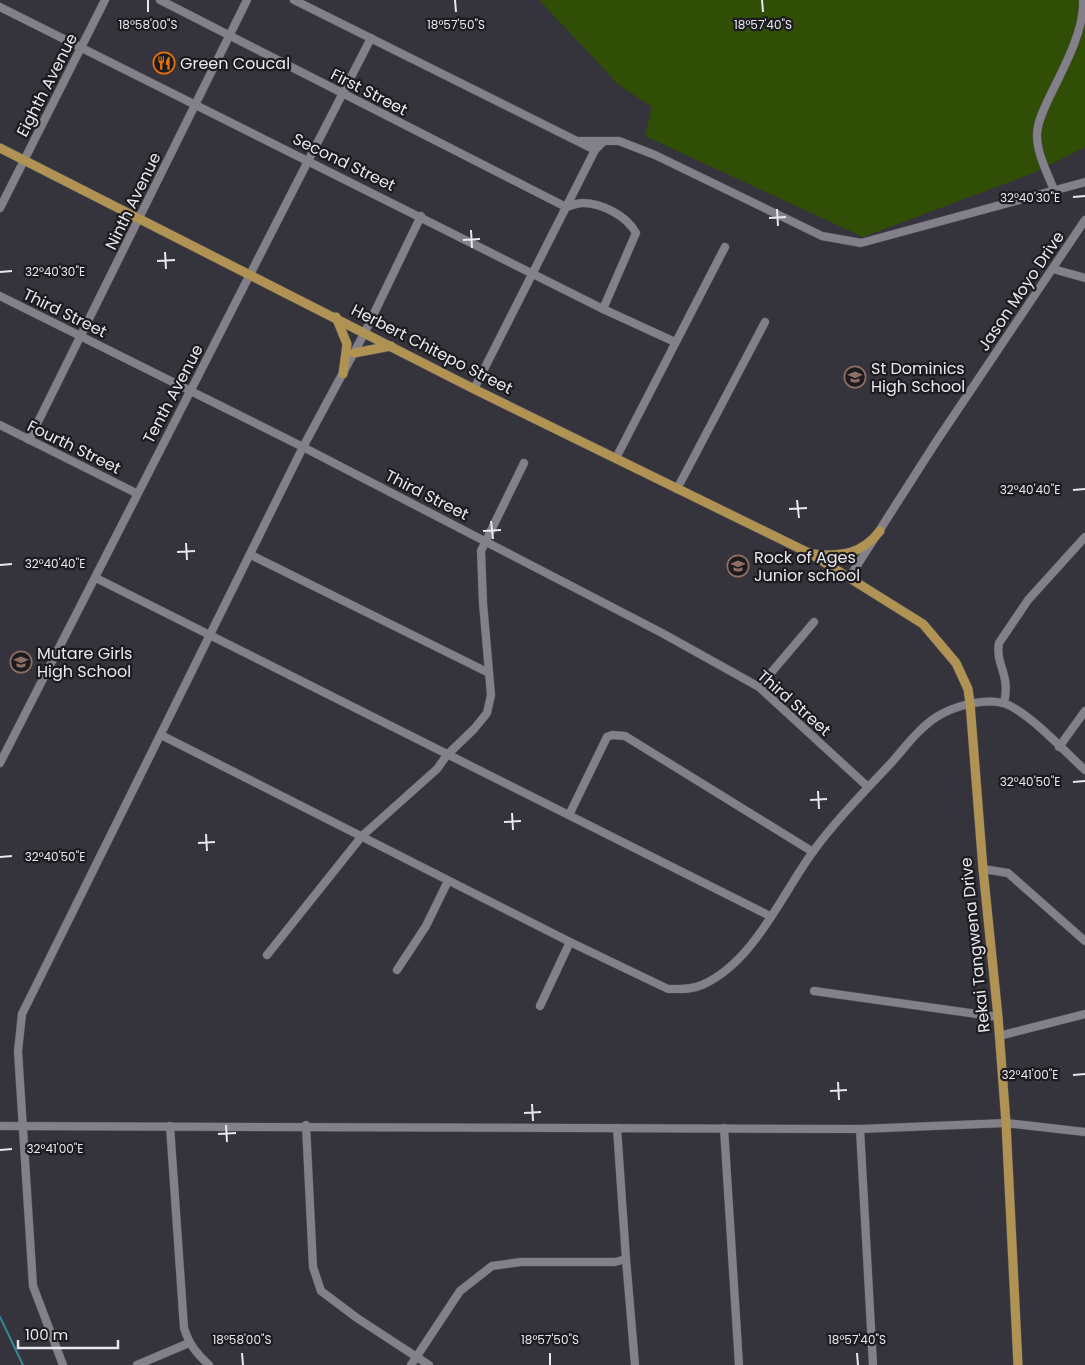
<svg xmlns="http://www.w3.org/2000/svg" width="1085" height="1365" font-family="Poppins,sans-serif">
	<style>
		.green { fill: #304e05 }
		.lines { fill: none; stroke-linecap: round; stroke-linejoin: round }
		.stream { stroke: #308998; stroke-width: 2 }
		.minor-casing { stroke: #525057; stroke-width: 9 }
		.major-casing { stroke: #525057; stroke-width: 10 }
		.minor { stroke: #83808a; stroke-width: 8 }
		.major { stroke: #b09353; stroke-width: 9 }
		.ticks { fill: none; stroke: #e8e7ec; stroke-width: 2 }
		.labels { text-anchor: middle; dominant-baseline: central; stroke-width: 4.5; stroke-linejoin: round; paint-order: stroke }
		.poi-label { font-size: 16px; fill: #e8e7ec; stroke: #1c1b1f; text-anchor: start }
		.street-label { font-size: 16px; fill: #e8e7ec; stroke: #1c1b1f }
		.ticks-label { font-size: 12px; text-anchor: middle; fill: #e8e7ec; stroke: #1c1b1f; stroke-width: 4.5; stroke-linejoin: round; paint-order: stroke }
	</style>
	<rect width="100%" height="100%" fill="#35333b"/>
	<!-- green -->
	<path class="green" d="M539,0H1085V147L1036,172L863,237L645,136L652,107L619,85Z"/>
	<g class="lines">
		<!-- stream -->
		<path class="stream" d="M0,1317L23,1365"/>
		<!-- minor casing -->
		<g class="minor-casing">
			<g id="minor">
				<path d="M160,0L566,207C571,206 577,203 582,203C602,203 627,216 636,233L603,309"/>
				<path d="M294,0L595,150"/>
				<path d="M0,7L603,309L675,342"/>
				<path d="M580,141H604"/>
				<path d="M1054,190C1047,172 1037,154 1037,135C1037,122 1044,109 1049,98C1062,71 1085,30 1083,0"/>
				<path d="M0,208L105,0"/>
				<path d="M1053,269L1085,278"/>
				<path d="M0,296L303,447L662,633L759,687L868,787"/>
				<path d="M474,389L595,150L604,141H619L655,155L822,236L861,243L1085,182"/>
				<path d="M0,425L136,493"/>
				<path d="M29,440L247,0"/>
				<path d="M616,458L725,247"/>
				<path d="M677,489L765,322"/>
				<path d="M251,555L489,673"/>
				<path d="M96,578L770,916"/>
				<path d="M849,578L936,442L1085,220"/>
				<path d="M759,687L814,622"/>
				<path d="M1004,703C1011,674 995,665 999,643L1028,600L1085,537"/>
				<path d="M161,735L570,942L668,989C679,989 691,990 702,985C753,963 781,896 812,853C835,821 865,791 892,762C906,746 920,727 938,716C955,706 983,698 1003,703C1027,710 1066,753 1085,770"/>
				<path d="M1059,747L1085,711"/>
				<path d="M0,763L371,38"/>
				<path d="M569,815L607,737L612,735L625,736L813,852"/>
				<path d="M983,869L1008,873L1085,941"/>
				<path d="M267,955L362,836L437,769L447,755L474,729L487,713L491,695L483,603L481,551L524,463"/>
				<path d="M397,970L426,926L448,881"/>
				<path d="M814,991L998,1017"/>
				<path d="M540,1006L570,942"/>
				<path d="M999,1036L1085,1014"/>
				<path d="M306,1125L313,1267L321,1291L357,1318L429,1365"/>
				<path d="M0,1126L860,1129L1006,1123L1085,1132"/>
				<path d="M170,1126L184,1328C189,1344 196,1353 209,1365"/>
				<path d="M724,1128L739,1365"/>
				<path d="M860,1129L873,1365"/>
				<path d="M626,1259L635,1365"/>
				<path d="M63,1365L33,1286L18,1051L22,1014L303,447L365,332L421,216"/>
				<path d="M137,1365L189,1343"/>
				<path d="M411,1365L460,1291L492,1266L521,1262H615L626,1259L617,1128"/>
			</g>
		</g>
		<!-- major casing -->
		<g class="major-casing">
			<g id="major">
				<path d="M0,148L474,389L811,554L923,624L956,663L968,689L970,703L983,869L998,1017L1006,1123L1018,1365"/>
				<path d="M336,317L347,344L343,374"/>
				<path d="M354,353L391,346"/>
				<path d="M813,554C841,557 862,554 880,531"/>
			</g>
		</g>
		<!-- minor -->
		<use href="#minor" class="minor"/>
		<!-- major -->
		<use href="#major" class="major"/>
	</g>
	<!-- ticks -->
	<path class="ticks" d="M148,0V12M455,0L456,12M762,0L763,12M1073,197L1085,196M777,209L778,226M769,218L786,217M471,230L472,248M463,240L480,239M165,252L166,269M157,261L175,260M0,272L12,271M1073,490L1085,489M797,500L799,518M789,509L807,508M491,521L493,539M483,531L501,530M186,543L187,560M177,552L195,551M0,565L12,564M1073,782L1085,781M818,791L819,809M810,800L827,799M512,813L513,830M504,822L521,821M206,834L207,851M198,843L215,842M0,857L12,856M1073,1075L1085,1074M838,1082L839,1100M830,1091L847,1090M532,1104L533,1121M524,1113L541,1112M226,1125L227,1142M218,1134L236,1133M0,1150L12,1149M242,1353L243,1365M550,1353V1365M857,1353L858,1365"/>
	<!-- icons -->
	<defs>
		<g id="restaurant-ring" transform="scale(1.125)"><circle r="9.5" fill="#1c1b1f" stroke="#e8710a" stroke-width="1.5"/><path d="M-5-6h1v4h1v-4h1v4h1v-4h1v5L-1.5 .5V6h-2V.5L-5-1ZM5-6V6H3V1.5H1.5Q1.5-4 5-6Z" fill="#e8710a"/></g>
		<g id="school-ring" transform="scale(1.125)"><circle r="9.5" fill="#1c1b1f" stroke="#8d6e63" stroke-width="1.5"/><path d="M0-5L7-2L0 1L-7-2ZM-4 1L0 2.5L4 1V4Q0 6-4 4Z" fill="#8d6e63"/></g>
	</defs>
	<g fill-rule="evenodd">
		<use href="#restaurant-ring" x="164" y="63"/>
		<use href="#school-ring" x="855" y="377"/>
		<use href="#school-ring" x="738" y="566"/>
		<use href="#school-ring" x="21" y="662"/>
	</g>
	<g class="labels">
		<!-- poi labels -->
		<g class="poi-label">
			<text x="180" y="63">Green Coucal</text>
			<text x="871" y="368">St Dominics<tspan x="871" dy="18">High School</tspan></text>
			<text x="754" y="557">Rock of Ages<tspan x="754" dy="18">Junior school</tspan></text>
			<text x="37" y="653">Mutare Girls<tspan x="37" dy="18">High School</tspan></text>
		</g>
		<!-- street labels -->
		<g class="street-label">
			<text transform="translate(47 85) rotate(-63)">Eighth Avenue</text>
			<text transform="translate(369 92) rotate(27)">First Street</text>
			<text transform="translate(344 162) rotate(26)">Second Street</text>
			<text transform="translate(133 201) rotate(-64)">Ninth Avenue</text>
			<text transform="translate(1021 291) rotate(-56)">Jason Moyo Drive</text>
			<text transform="translate(65 313) rotate(26)">Third Street</text>
			<text transform="translate(432 349) rotate(27)">Herbert Chitepo Street</text>
			<text transform="translate(173 394) rotate(-62)">Tenth Avenue</text>
			<text transform="translate(74 447) rotate(26)">Fourth Street</text>
			<text transform="translate(427 495) rotate(27)">Third Street</text>
			<text transform="translate(794 703) rotate(41)">Third Street</text>
			<text transform="translate(975 945) rotate(-96)">Rekai Tangwena Drive</text>
		</g>
	</g>
	<g class="ticks-label">
		<text x="148" y="29">18°58'00"S</text>
		<text x="456" y="29">18°57'50"S</text>
		<text x="763" y="29">18°57'40"S</text>
		<text x="1030" y="202">32°40'30"E</text>
		<text x="55" y="276">32°40'30"E</text>
		<text x="1030" y="494">32°40'40"E</text>
		<text x="55" y="568">32°40'40"E</text>
		<text x="1030" y="786">32°40'50"E</text>
		<text x="55" y="861">32°40'50"E</text>
		<text x="1030" y="1079">32°41'00"E</text>
		<text x="55" y="1153">32°41'00"E</text>
		<text x="242" y="1344">18°58'00"S</text>
		<text x="550" y="1344">18°57'50"S</text>
		<text x="857" y="1344">18°57'40"S</text>
	</g>
	<!-- scale -->
	<path d="M18 1340v8h100v-8" fill="none" stroke="#e8e7ec" stroke-width="2.5"/>
	<text x="25" y="1340" font-size="15" fill="#e8e7ec" stroke="#1c1b1f" stroke-width="4" paint-order="stroke">100 m</text>
</svg>
